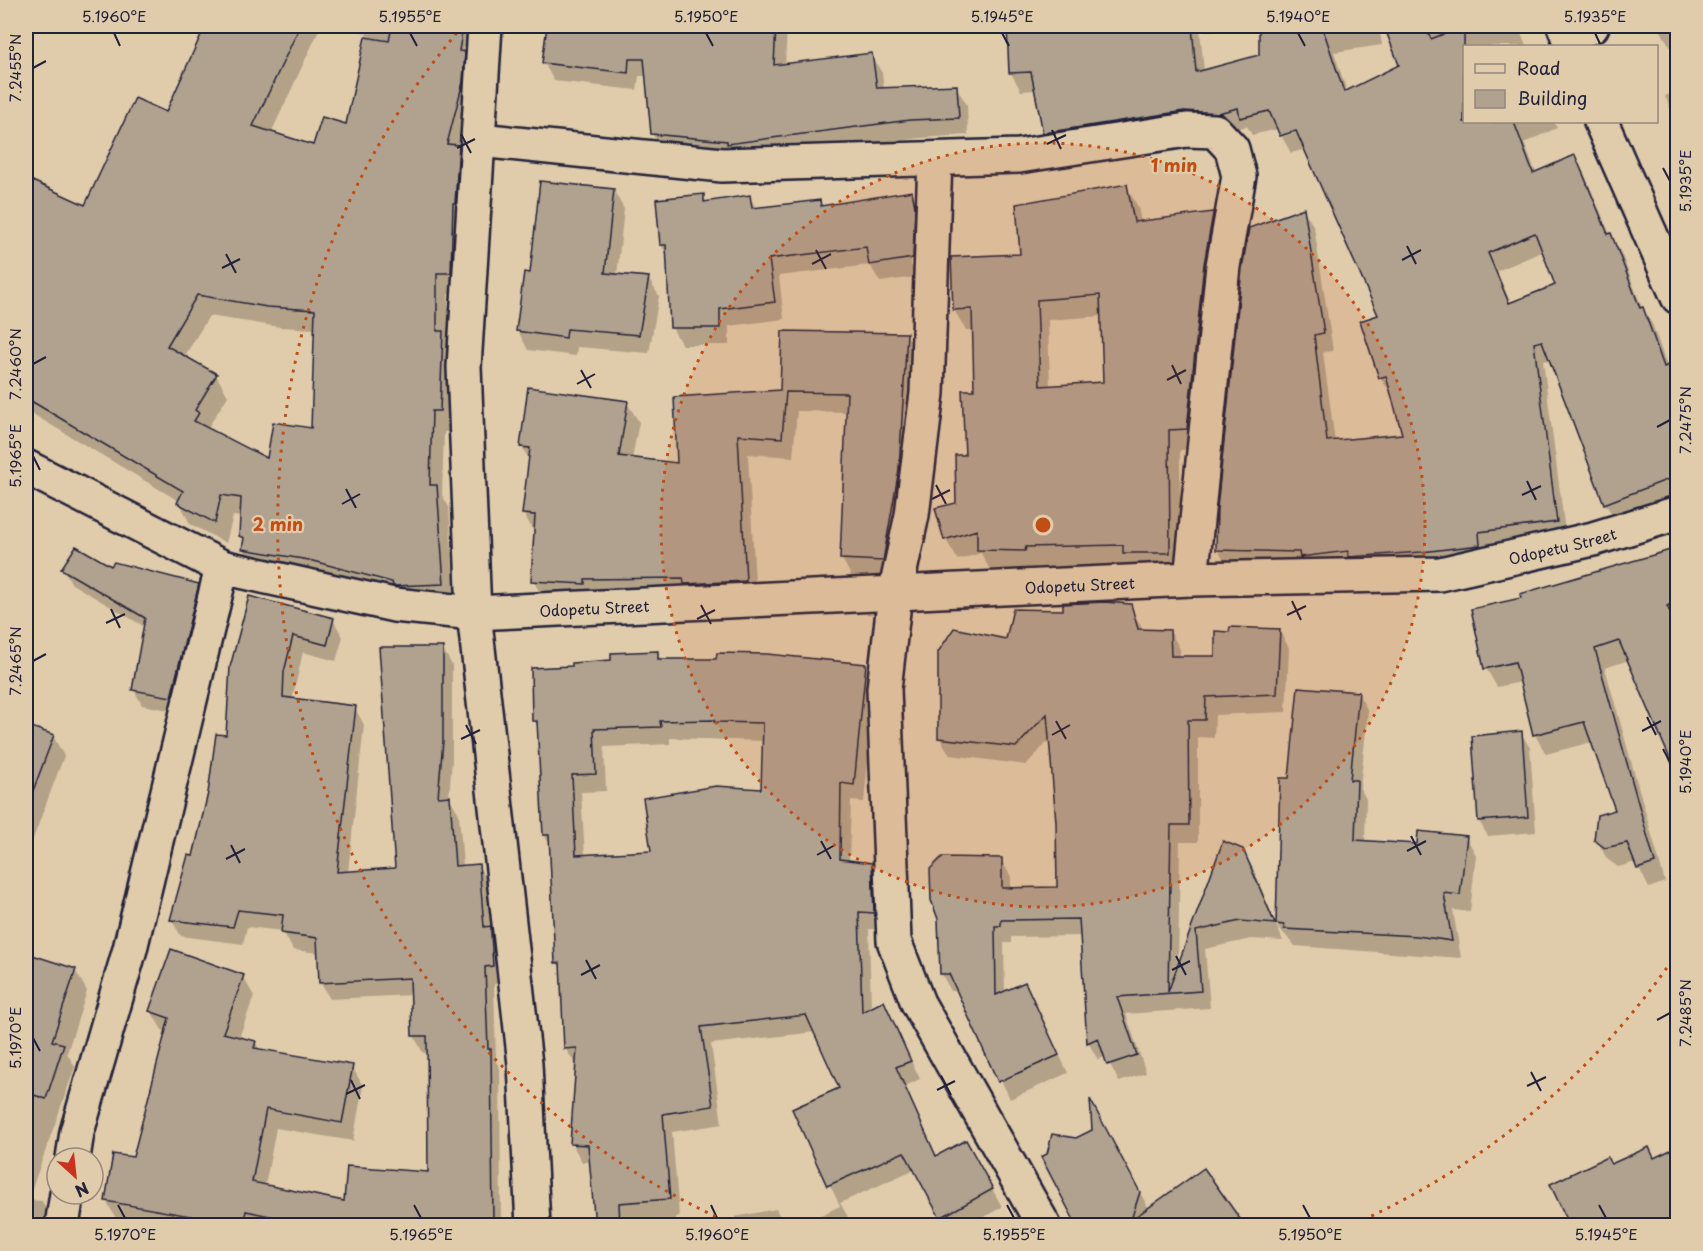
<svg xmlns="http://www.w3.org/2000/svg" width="1703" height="1251" font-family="'Playpen Sans',sans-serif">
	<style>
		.shadow { fill: #0003; fill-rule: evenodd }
		.building { fill: #b1a18f; stroke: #22223b; stroke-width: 1.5; fill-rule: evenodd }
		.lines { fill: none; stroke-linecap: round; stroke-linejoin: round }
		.minor-casing { stroke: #22223b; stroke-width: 38 }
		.tertiary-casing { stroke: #22223b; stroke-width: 38 }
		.minor { stroke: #e0cbaa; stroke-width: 33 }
		.tertiary { stroke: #e0cbaa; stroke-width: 33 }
		.ticks { fill: none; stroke: #22223b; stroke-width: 2 }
		.ring { fill: none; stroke: #c04e15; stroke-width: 3; stroke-dasharray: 3 6 }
		.labels { text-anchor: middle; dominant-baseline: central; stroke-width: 4.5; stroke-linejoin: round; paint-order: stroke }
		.street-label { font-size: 15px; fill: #22223b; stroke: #e0cbaa }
		.centre { fill: #c04e15; stroke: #e0cbaa; stroke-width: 3 }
		.ring-label { font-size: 18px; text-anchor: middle; font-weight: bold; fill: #c04e15; stroke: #e0cbaa; stroke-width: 4.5; stroke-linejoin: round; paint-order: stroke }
		.neatline { fill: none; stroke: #22223b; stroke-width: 2 }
		.ticks-label { font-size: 15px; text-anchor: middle; fill: #22223b }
	</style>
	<rect width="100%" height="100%" fill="#e0cbaa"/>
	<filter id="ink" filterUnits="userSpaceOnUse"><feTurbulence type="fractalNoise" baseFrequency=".0167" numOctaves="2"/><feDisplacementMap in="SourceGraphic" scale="12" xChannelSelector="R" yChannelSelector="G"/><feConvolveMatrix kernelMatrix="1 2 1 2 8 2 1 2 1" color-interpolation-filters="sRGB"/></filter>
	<g filter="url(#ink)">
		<!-- shadow -->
		<g class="shadow">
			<path d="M207,26H321L271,133L314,147L348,126L367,33L326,26H478L462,294H448V344L454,353L451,432H444L442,495L449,507L455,605L256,569L243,549L244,542L240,535L242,517L233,516L226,543L190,524L179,501L26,410V180L85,207L167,114ZM209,316L280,327L316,329L313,430L268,460L207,429L228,396L216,375L184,357Z"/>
			<path d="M548,26H787L785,66L871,55L882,73L884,89L956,87L967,105L968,135L921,138L739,161L663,151L652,133L647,76H639L637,90L554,81L544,63Z"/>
			<path d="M1008,26H1379L1382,45L1334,52L1347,92L1401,65L1385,26H1518L1526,46H1464V122H1554L1557,128L1524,143L1536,173L1575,157L1585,175L1610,235L1621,253L1642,308L1653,326L1667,366L1678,385V497L1616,521L1605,503L1550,360L1543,361L1566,539L1489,563L1228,568L1218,550L1303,209L1314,227L1333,351L1323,352L1335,442L1404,435L1393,395L1380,378L1362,322L1380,316L1306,149L1291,153L1282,137L1304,130L1278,129L1252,135L1247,126L1229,131L1055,151L1045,133L1036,90L1021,91L1011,73ZM1260,30L1261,57L1204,71L1200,31ZM1544,251L1557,286L1511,304L1497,271Z"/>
			<path d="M1658,26H1678V60Z"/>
			<path d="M1678,91V127L1665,96Z"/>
			<path d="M1126,186L1138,207L1141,222L1212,213L1224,233L1199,449L1180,450L1181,573H1136L1131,565L1036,567V571L990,570L981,553L958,560L946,540L937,509L957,504L976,391L974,330H966L954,310L1022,256ZM1102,316L1105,384L1050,387L1048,320Z"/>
			<path d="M614,191L624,209L617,275L648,278L659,296L649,353L577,347L576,356L528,350L518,331L532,274Z"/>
			<path d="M911,193L922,211V276L880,282L870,265L779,276L784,319L729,326V345H682L672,328L668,256L661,245L703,195L707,203L749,196L757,209L820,201L823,207ZM913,210H916L914,266H911Z"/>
			<path d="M906,334L918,354L894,580L853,579L842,559L848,412L797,411L793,457L748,454L756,601L544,600L533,580L535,533L523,513L530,461L522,447L529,389L627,403L639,422L632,459L679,465L782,392Z"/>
			<path d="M1676,550L1678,772L1629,660L1605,668L1665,882L1649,888L1636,862L1618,867L1607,859L1596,839L1617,811L1592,742L1546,754L1535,735L1521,682L1497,687L1486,668L1522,599Z"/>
			<path d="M112,568L198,585L207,600L180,712L142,705L134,690L145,627L72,584L63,569Z"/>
			<path d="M250,598L333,620L343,637L336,661L303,652L292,700L355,708L364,725L348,872L397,870L442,648L452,665V759L449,797L459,814L463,866L478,865L488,882L492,931L500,945L502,983L494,984L496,1062L500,1068L501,1226H460L464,1191L429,1053H423L414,1036L412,995L330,999L320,982L319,953L293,950L283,931L247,927L243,944L181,936L171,919L194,858L227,737Z"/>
			<path d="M1130,606L1143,630L1170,631L1180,649V658H1216L1279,630L1289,648L1286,712L1215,715L1214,738L1198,737V842H1180L1178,967L1224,843L1242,850L1253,868L1283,941L1251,939L1205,949L1210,1008L1126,1014L1146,1073L1119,1082L1106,1056L1098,1060L1088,1042L1081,936L1011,937V943H1004L1005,993L1025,984L1068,1073L1010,1099L959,991H951L941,973L1001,859L1011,877V889L1058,888V822L1051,738L1026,765L950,755L939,737L1007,640L1065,611Z"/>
			<path d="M657,653L661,660L866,666L876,684L864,802L851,801L849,862L871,864L882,882L883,930L869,929L871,1009L883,1003L920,1079L905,1086L937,1157L976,1159L1002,1207L968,1226H946L915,1169L840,1203L853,1226H798L840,1206L794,1109L841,1088L815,1032L711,1044L722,1124L672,1132L679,1216L675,1217L676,1226H572V1220L596,1219L591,1162H582L572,1144L577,1066L565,1048L562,971L557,962L551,846L544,835L539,729L534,720L573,668ZM670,738L764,741L762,791L653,853L585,856L581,792L606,791L604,747L670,744Z"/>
			<path d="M26,671L31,681L26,693Z"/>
			<path d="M1358,693L1368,711L1360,788L1366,799L1365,842L1418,846L1466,837L1476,855L1470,912L1453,910L1461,958L1295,946L1278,927L1281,780H1291Z"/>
			<path d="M26,726L53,736L64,756L30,847L26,845Z"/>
			<path d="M1521,733L1530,748L1536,832L1488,836L1479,821L1473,737Z"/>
			<path d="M26,954L75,970L87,991L67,1053L75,1067L28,1200L42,1201L54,1226H26Z"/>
			<path d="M243,977L254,996L239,1038L255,1042L260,1050L352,1067L363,1086L353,1141L276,1128L265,1186L345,1203L438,1193L433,1226H122L123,1221L117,1220L106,1201L134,1159L167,1032L162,1030L151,1011Z"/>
			<path d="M1101,1121L1149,1209L1238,1218L1249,1226H1078L1076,1139L1094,1130Z"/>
			<path d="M1678,1148V1226H1572L1611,1166L1654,1159Z"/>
			<path d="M776,1209L785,1226H737L735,1217Z"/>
		</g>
		<!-- building -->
		<g class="building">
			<path d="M205,26H300L253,126L313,145L322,117L346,124L365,37L389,41L392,26H463L459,51L465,52L463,82L447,144L459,145L455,203H453L451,273H437V331H443L440,411H432L430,485H437L444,584L393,586L392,582L309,560L242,549L244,538L239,536L241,498L221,495L215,523L177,503L183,491L26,398V178L85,205L135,98L166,112ZM197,295L267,307L315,310L311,428L273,422L267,458L194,421L199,413L195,410L217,374L167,346Z"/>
			<path d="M547,26H776L774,65L872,53L877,88L957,85L959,118L910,120L727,144V141L651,134L644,59H629L628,73L542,63Z"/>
			<path d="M1007,26H1192L1196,72L1259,55V26H1322L1344,92L1399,65L1384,26H1425L1431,39L1464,26V122H1514L1533,173L1575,155L1608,234L1611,233L1640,308L1643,307L1664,367L1668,365L1677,392V476L1604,504L1542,341L1534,343L1557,522L1479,532L1480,545L1422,552L1348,557V551L1300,557L1299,552L1216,550L1217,508L1242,269L1249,228L1304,208L1324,333L1314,335L1327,441L1402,434L1386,376L1379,378L1360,321L1378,315L1296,131L1280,136L1269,111L1240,118L1238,108L1218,113L1184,111L1043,133L1031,72L1009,73ZM1535,233L1555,285L1509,303L1488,253Z"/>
			<path d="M540,181L614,189L605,273L649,277L639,335L567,329L566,338L516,331L524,272L530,273Z"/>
			<path d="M1127,184L1134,222L1213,212V214L1204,264L1187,429L1169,430L1170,553H1123V545L1026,547L1025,551L977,550V530L944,540L935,508L956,503L955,455H965L962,390H974L972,309L953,310L951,257L1020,254L1016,204ZM1100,295L1103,382L1040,386L1037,300Z"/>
			<path d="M912,191L915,207L913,258L869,265L866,247L769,259L775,302L720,309V328H670L666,245H660L656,199L704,194V202L750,195L752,208L820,200L821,206Z"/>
			<path d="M782,331L907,333L899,469L883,561L840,559L847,393L786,392L782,438L738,435L746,581L684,584L683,578L585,579V584L531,581L535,515L522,514L530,448L520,447L528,387L628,401L619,456L677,463L674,397L780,390Z"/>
			<path d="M76,546L111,566L114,562L199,584L171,697L132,690L145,618L61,569Z"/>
			<path d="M1677,548V601L1667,606L1677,626V775L1619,641L1595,649L1655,863L1637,869L1627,843L1605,848L1594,840L1597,815L1615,810L1584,722L1533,735L1515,662L1484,669L1471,609L1521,598L1520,594Z"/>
			<path d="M249,596L334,618L327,645L293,636L284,672L283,697L356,706L337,872L395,868L379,647H443V741L438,797L450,796L455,866L479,864L484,927L491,926V933L493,966L485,967L488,1049H491L493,1221L391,1226L327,1222V1226H317L246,1211L243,1226H212L213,1220L105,1201L113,1154L133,1157L169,1018L149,1011L171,949L244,975L223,1033L256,1041L254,1048L353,1065L342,1123L266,1109L252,1182L344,1201L347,1166L428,1172L427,1036H412L410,978L319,983L317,938L281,933L283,915L238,910L233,927L170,920L188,855L193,856L208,793L216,734L226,735L230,667Z"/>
			<path d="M1104,602L1131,604L1138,629L1170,630L1171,656H1215V631L1229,632L1230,627L1280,629L1277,694L1206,697L1205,720H1188L1189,825H1171L1168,992L1223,841L1243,849L1275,924L1240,921L1196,931L1201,991L1117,997L1137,1055L1107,1065L1098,1038L1087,1043L1079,919L1001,920V926H995L996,995L1025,982L1059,1055L998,1082L949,974H940L938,919L931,900L930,869L942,857L1002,858V888L1057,887L1056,822L1047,714L1016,747L938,738V652L954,628L1006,639L1013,609L1063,610V604Z"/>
			<path d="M658,651V659H716L717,653L767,654L866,664L854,785L841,783L840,859L872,863L874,913L859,912L862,1012L884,1001L911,1061L896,1067L936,1156L966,1140L993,1189L940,1218L904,1152L827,1186L792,1109L839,1088L806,1015L701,1027L713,1106L663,1114L670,1199L619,1203L620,1226H595L588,1145L570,1144L577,1048L564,1049L560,963H555L549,835H543L537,721H532L531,668L572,666V663L611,660V653ZM714,720V722L763,723L761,789L716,786L643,798L651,851L576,855L572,775L596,774L594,729L661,727L660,721Z"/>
			<path d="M1298,687L1359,692L1350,780H1357L1355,840L1417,844L1418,831L1467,836L1460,895L1444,893L1452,941L1417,936L1284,929V925L1276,924L1280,778H1289Z"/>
			<path d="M26,725L54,735L28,804L26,803Z"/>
			<path d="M1522,731L1528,817L1478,821L1472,736Z"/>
			<path d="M26,953L76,969L52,1041L64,1044L46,1099L34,1095L30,1108L26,1107Z"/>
			<path d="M1090,1099L1140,1192L1131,1220L1204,1168L1245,1226H1077L1041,1157L1047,1154L1052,1134L1076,1138L1092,1130Z"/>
			<path d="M1649,1147L1654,1158L1677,1147V1226H1570L1550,1184L1607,1157L1611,1164Z"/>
		</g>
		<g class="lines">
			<!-- minor casing -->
			<g class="minor-casing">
				<g id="minor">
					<path d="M485,26L464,367L474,613L525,1064L533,1226"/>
					<path d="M1568,36L1592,26"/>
					<path d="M479,140L722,165L1019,156L1187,130L1215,131L1232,149L1239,176L1223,266L1191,579"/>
					<path d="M935,159L927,393L912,515L895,594L884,689L894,941L918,1003L1044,1226"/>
					<path id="s1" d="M26,467L222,567L394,605L474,613L1191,579L1440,574L1593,539L1678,513"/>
					<path d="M73,1158L77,1132L130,949L222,567"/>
					<path d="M62,1226L67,1194"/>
				</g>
			</g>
			<!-- tertiary casing -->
			<g class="tertiary-casing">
				<g id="tertiary">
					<path d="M1564,26L1572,46"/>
					<path d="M1601,122L1678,297"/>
				</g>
			</g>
			<!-- minor -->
			<use href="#minor" class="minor"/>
			<!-- tertiary -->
			<use href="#tertiary" class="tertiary"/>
		</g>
	</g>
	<!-- ticks -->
	<path class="ticks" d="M114,33L120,46M410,33L417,46M706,33L713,46M1002,33L1009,46M1298,33L1305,46M1595,33L1601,46M33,68L46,61M1052,130L1061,149M461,134L471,153M1047,144L1066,135M457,148L475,139M1663,168L1670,181M1407,246L1416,264M816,250L826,269M226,254L236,273M1402,260L1421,250M812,264L831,254M222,268L240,259M33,364L46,357M1172,365L1181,384M581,370L591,388M1167,380L1186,370M577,384L595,374M1657,427L1670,420M33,456L40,470M1527,481L1536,500M936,485L946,504M346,489L356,508M1522,495L1541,486M932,499L950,490M342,504L360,494M1292,601L1301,620M701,605L711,624M111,609L120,628M1287,615L1306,606M697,619L715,610M106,623L125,614M33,661L46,654M1647,717L1656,735M1056,721L1066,739M466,725L476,744M1642,731L1661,721M1052,735L1070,725M461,739L480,730M1663,749L1670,762M1411,836L1421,855M821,841L831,859M231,845L240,863M1407,851L1426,841M817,855L835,845M226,859L245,849M1176,956L1186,975M586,960L596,979M1172,970L1190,961M581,975L600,965M1657,1020L1670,1013M33,1038L40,1051M1531,1072L1541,1091M941,1076L951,1095M351,1080L360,1099M1527,1086L1546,1077M937,1090L955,1081M346,1094L365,1085M118,1205L125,1218M414,1205L421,1218M711,1205L717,1218M1007,1205L1014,1218M1303,1205L1310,1218M1599,1205L1606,1218"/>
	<!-- distance rings -->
	<circle cx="1043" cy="525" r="382" fill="#c04e15" fill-opacity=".12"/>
	<g class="ring">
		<circle cx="1043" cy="525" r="382"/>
		<path d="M1677 953A765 765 0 0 1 1354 1224M732 1224A765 765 0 0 1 461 28"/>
	</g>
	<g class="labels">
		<!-- street labels -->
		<g class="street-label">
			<text stroke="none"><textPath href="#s1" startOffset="1569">Odopetu Street</textPath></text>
			<text stroke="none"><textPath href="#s1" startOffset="1083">Odopetu Street</textPath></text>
			<text stroke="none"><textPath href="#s1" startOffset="597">Odopetu Street</textPath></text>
		</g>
	</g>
	<circle cx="1043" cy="525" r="9" class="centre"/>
	<g class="ring-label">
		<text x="1174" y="172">1 min</text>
		<text x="278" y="531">2 min</text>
	</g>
	<!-- margin -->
	<rect width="1703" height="1251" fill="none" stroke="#e0cbaa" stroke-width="66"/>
	<!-- legend -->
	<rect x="1463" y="45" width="195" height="78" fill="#e0cbaa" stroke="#94877e" stroke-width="1.5"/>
	<rect x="1475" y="64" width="30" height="9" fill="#e0cbaa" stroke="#94877e" stroke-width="1.5"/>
	<text x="1517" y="75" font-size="18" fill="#22223b">Road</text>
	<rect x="1475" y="90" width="30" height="18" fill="#b1a18f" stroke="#94877e" stroke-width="1.5"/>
	<text x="1517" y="105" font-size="18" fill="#22223b">Building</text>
	<!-- north arrow -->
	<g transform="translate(75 1176) rotate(153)"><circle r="28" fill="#e0cbaa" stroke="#94877e" stroke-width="1.5"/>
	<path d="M0-4.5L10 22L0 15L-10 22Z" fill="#c8321e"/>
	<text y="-9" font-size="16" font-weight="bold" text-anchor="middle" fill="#22223b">N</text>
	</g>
	<rect x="33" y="33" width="1637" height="1185" class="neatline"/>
	<g class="ticks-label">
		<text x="114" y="22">5.1960°E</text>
		<text x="410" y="22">5.1955°E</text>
		<text x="706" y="22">5.1950°E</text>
		<text x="1002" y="22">5.1945°E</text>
		<text x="1298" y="22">5.1940°E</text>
		<text x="1595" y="22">5.1935°E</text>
		<text transform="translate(16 68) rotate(-90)" y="5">7.2455°N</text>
		<text transform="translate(1686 181) rotate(-90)" y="5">5.1935°E</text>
		<text transform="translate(16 364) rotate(-90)" y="5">7.2460°N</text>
		<text transform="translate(1686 420) rotate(-90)" y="5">7.2475°N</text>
		<text transform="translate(16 456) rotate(-90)" y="5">5.1965°E</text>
		<text transform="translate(16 661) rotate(-90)" y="5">7.2465°N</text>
		<text transform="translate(1686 762) rotate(-90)" y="5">5.1940°E</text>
		<text transform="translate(1686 1013) rotate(-90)" y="5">7.2485°N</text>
		<text transform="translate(16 1038) rotate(-90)" y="5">5.1970°E</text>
		<text x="125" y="1240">5.1970°E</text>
		<text x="421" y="1240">5.1965°E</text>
		<text x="717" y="1240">5.1960°E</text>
		<text x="1014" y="1240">5.1955°E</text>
		<text x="1310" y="1240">5.1950°E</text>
		<text x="1606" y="1240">5.1945°E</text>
	</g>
</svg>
